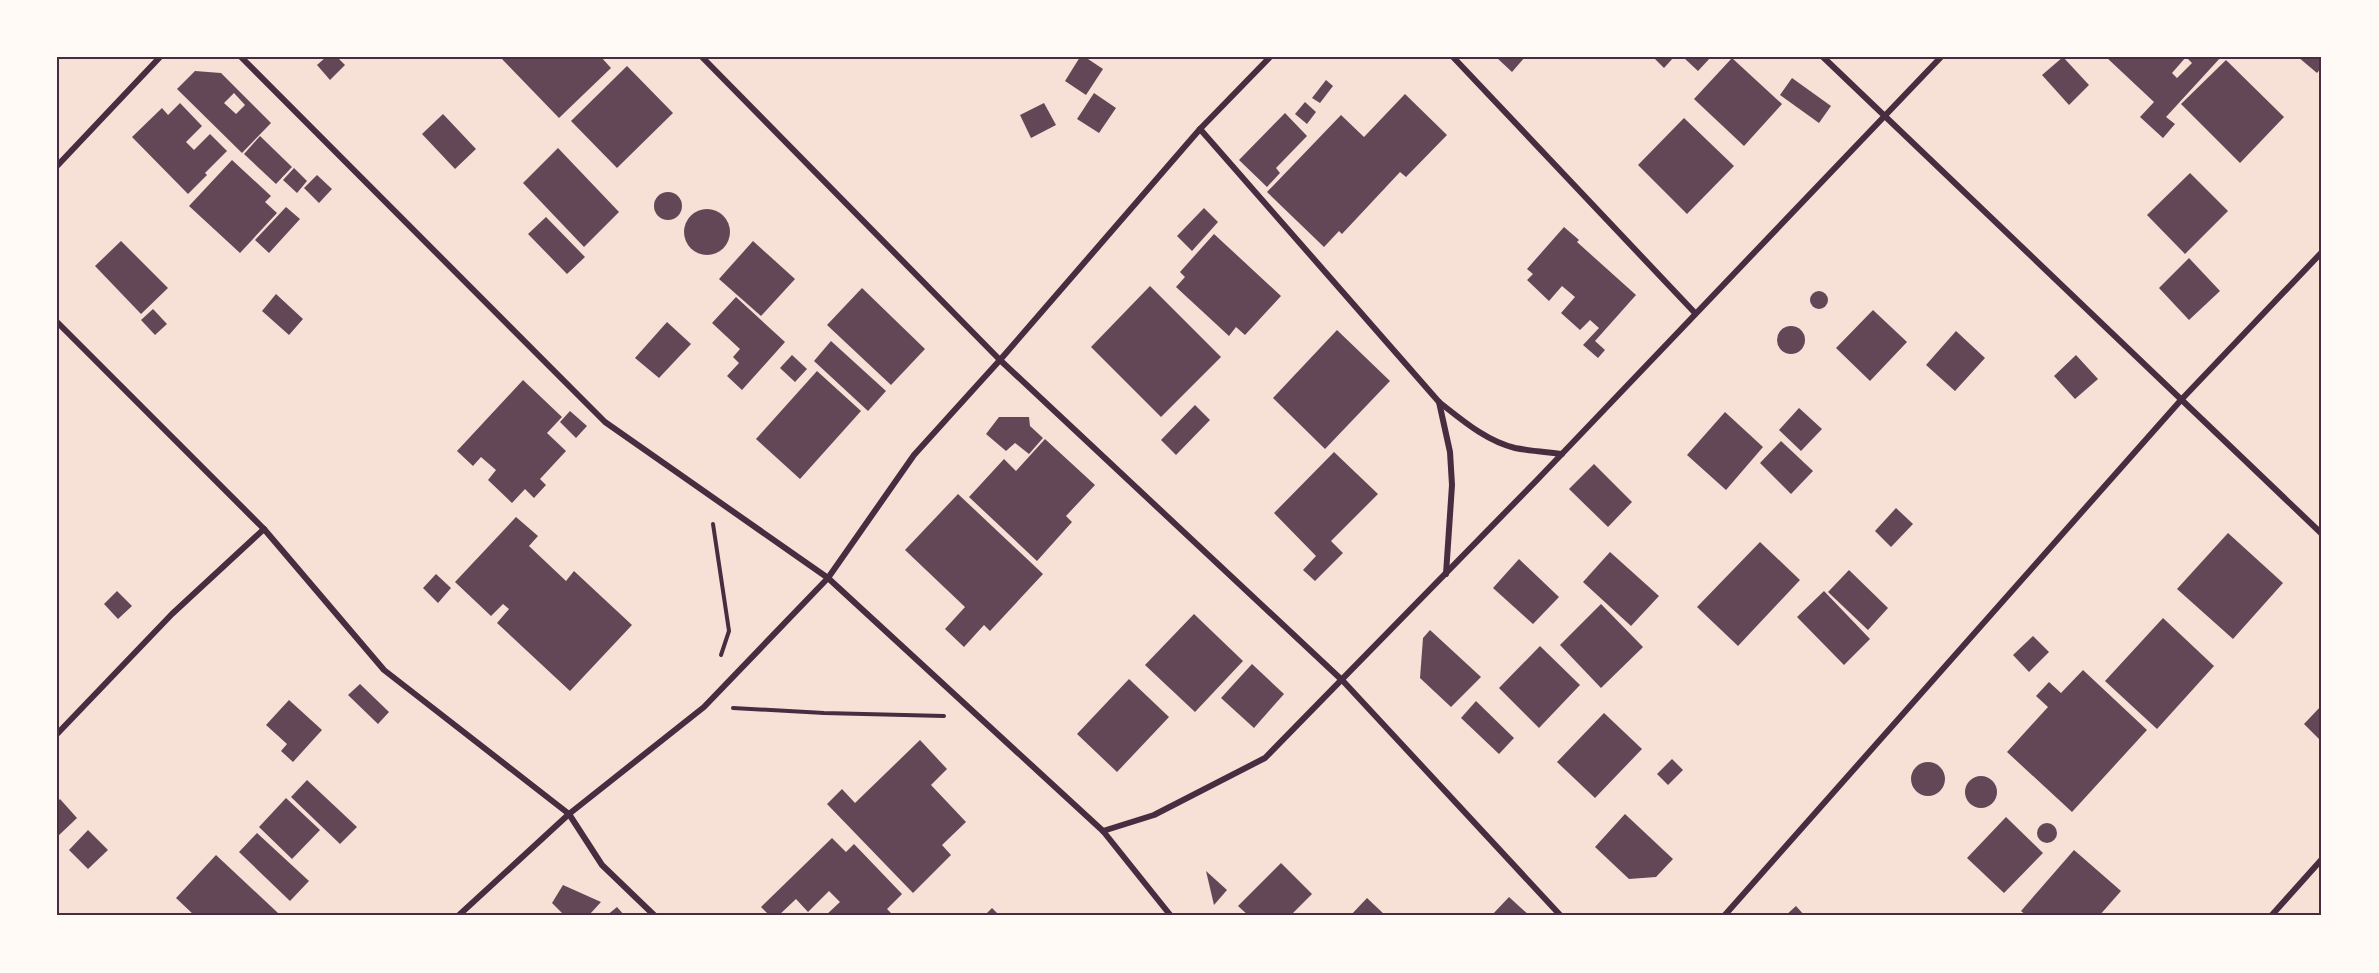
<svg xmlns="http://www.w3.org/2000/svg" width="2379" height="973" font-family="'PT Sans',sans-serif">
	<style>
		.building { fill: #644757; fill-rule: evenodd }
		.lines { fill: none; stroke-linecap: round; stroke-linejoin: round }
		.path { stroke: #4a2c40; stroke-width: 4 }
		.minor { stroke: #4a2c40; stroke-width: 6 }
		.neatline { fill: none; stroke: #4a2c40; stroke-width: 2 }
	</style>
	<rect width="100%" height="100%" fill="#f7e1d7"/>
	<!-- building -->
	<g class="building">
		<path d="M326,57H337L345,65L330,80L317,65Z"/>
		<path d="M500,57H601L611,68L559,118Z"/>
		<path d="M1080,57H1085L1103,69L1086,95L1065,81Z"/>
		<path d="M1496,57H1525L1512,72Z"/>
		<path d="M1653,57H1674L1664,68Z"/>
		<path d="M1683,57H1711L1698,71Z"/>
		<path d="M2063,57L2089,85L2069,105L2042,75Z"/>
		<path d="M2106,57H2221L2166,117L2175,124L2163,138L2140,117L2154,102ZM2186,57L2192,63L2177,78L2172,73Z"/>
		<path d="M2298,57H2322V67L2317,73Z"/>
		<path d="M1732,58L1782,104L1744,146L1694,99Z"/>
		<path d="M2226,60L2284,117L2240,163L2181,104Z"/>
		<path d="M627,66L673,113L617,168L571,121Z"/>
		<path d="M195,71L221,73L271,123L242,153L177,89ZM234,93L245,105L236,114L224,103Z"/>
		<path d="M1792,78L1831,106L1819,123L1780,95Z"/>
		<path d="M1326,80L1333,86L1320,103L1312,98Z"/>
		<path d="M1094,93L1116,108L1099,133L1077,119Z"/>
		<path d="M1405,94L1447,135L1406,177L1400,172L1342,234L1339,231L1324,247L1267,192L1341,115L1364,137Z"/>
		<path d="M1305,102L1316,112L1307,124L1295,114Z"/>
		<path d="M180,103L202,126L186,142L194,150L210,134L227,151L205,173L207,175L188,194L132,137L162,108L168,115Z"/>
		<path d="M1044,103L1056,125L1031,138L1020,115Z"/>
		<path d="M1285,113L1307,136L1276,168L1280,173L1267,187L1239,160Z"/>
		<path d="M443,114L476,149L455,169L422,134Z"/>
		<path d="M1684,118L1734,166L1687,214L1638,165Z"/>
		<path d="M260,136L292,167L276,184L244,154Z"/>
		<path d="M558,148L619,212L584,247L523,183Z"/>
		<path d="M232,160L271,196L265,202L277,213L240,253L189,206Z"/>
		<path d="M294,168L307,181L297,193L283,180Z"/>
		<path d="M2190,173L2228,211L2185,254L2147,215Z"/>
		<path d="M317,175L332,189L319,203L304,188Z"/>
		<circle cx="668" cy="206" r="14"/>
		<path d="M286,207L300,219L269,253L255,240Z"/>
		<path d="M1204,208L1218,222L1192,251L1177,236Z"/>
		<circle cx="707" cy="232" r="23"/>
		<path d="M546,217L585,257L567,274L528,234Z"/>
		<path d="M1564,227L1579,240L1577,242L1636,295L1595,341L1605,350L1598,358L1583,345L1599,328L1590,320L1580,330L1561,313L1575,297L1562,286L1549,301L1527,280L1533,274L1527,269Z"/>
		<path d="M1214,234L1281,296L1245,335L1236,327L1229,336L1176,287L1185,277L1180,272Z"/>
		<path d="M121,241L168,288L141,314L95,266Z"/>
		<path d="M753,241L795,279L761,316L719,279Z"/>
		<path d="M2189,258L2220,291L2189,320L2159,288Z"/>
		<path d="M1150,286L1221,357L1161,417L1091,347Z"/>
		<path d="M862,288L925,349L891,385L827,325Z"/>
		<circle cx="1819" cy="300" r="9"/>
		<path d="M276,294L303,319L289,335L262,311Z"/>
		<path d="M736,297L785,342L742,390L727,376L739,363L733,357L740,349L712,323Z"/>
		<path d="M153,309L167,324L155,335L141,320Z"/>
		<path d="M1873,310L1907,342L1870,381L1836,348Z"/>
		<path d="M667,322L691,344L659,378L635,358Z"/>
		<circle cx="1791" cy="340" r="14"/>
		<path d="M1337,330L1390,381L1325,449L1273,398Z"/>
		<path d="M1956,331L1985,358L1955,391L1926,365Z"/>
		<path d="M831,341L886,391L868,411L814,361Z"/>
		<path d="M792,355L807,369L795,382L780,368Z"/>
		<path d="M2076,355L2098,379L2075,399L2054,376Z"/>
		<path d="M817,371L861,411L800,479L756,439Z"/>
		<path d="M523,380L562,417L547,433L566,451L540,479L546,485L534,498L525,489L512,503L488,480L496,470L481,457L473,466L457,451Z"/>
		<path d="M1195,405L1210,420L1176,455L1161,440Z"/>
		<path d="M1799,408L1822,429L1801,451L1779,430Z"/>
		<path d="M570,411L587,426L576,438L560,422Z"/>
		<path d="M1725,412L1763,447L1726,490L1687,455Z"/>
		<path d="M999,417H1029L1030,426L1043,438L1029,454L1015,443L1006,451L986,434Z"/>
		<path d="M1045,439L1095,485L1066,516L1072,522L1037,561L969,497L1004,459L1016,471Z"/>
		<path d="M1781,441L1813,471L1791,494L1760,463Z"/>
		<path d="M1334,452L1378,494L1331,541L1343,553L1315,581L1303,570L1316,556L1274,513Z"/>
		<path d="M1594,464L1632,502L1608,527L1569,489Z"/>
		<path d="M958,494L1043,574L990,631L984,625L964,647L945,629L965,607L905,550Z"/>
		<path d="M1896,508L1913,524L1891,547L1875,531Z"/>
		<path d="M516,517L538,536L529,546L566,581L574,571L632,625L570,691L497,623L509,609L503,604L491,616L455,582Z"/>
		<path d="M2228,533L2283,583L2233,639L2177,589Z"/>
		<path d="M1760,542L1800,580L1738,646L1697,607Z"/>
		<path d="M1610,552L1659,596L1631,626L1583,582Z"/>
		<path d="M1519,559L1559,597L1533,624L1493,588Z"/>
		<path d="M1849,570L1888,608L1868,630L1828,592Z"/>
		<path d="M436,574L451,588L438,603L423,588Z"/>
		<path d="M117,591L132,606L118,619L104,604Z"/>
		<path d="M1824,591L1870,639L1844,665L1797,617Z"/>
		<path d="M1601,604L1643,647L1601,688L1560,645Z"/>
		<path d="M1194,614L1243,661L1195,712L1145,665Z"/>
		<path d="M2163,618L2214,666L2157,729L2105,681Z"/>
		<path d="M1430,630L1481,677L1451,707L1420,678L1423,638Z"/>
		<path d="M2033,636L2049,652L2029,672L2013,655Z"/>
		<path d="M1540,646L1580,685L1539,728L1499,688Z"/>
		<path d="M1252,664L1284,694L1254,728L1221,698Z"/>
		<path d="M2083,670L2147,730L2072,812L2007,752L2048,707L2036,696L2049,682L2061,693Z"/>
		<path d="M1129,679L1169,717L1117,772L1077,734Z"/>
		<path d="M360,684L389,712L378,724L348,695Z"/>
		<path d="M289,700L322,730L293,762L281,751L287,744L266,725Z"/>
		<path d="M1476,701L1514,738L1499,754L1461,718Z"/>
		<path d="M2322,705V742L2304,724Z"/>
		<path d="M1604,713L1642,749L1595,798L1557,762Z"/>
		<path d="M920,740L947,769L931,785L966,822L942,845L951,855L913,893L827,804L842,789L855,803Z"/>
		<path d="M1672,759L1683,770L1668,785L1657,774Z"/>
		<circle cx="1928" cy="779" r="17"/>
		<circle cx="1981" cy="792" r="16"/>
		<path d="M307,780L357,827L340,844L291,797Z"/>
		<path d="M286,798L320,830L292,859L259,827Z"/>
		<path d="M60,799L77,818L57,837V802Z"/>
		<path d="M1625,814L1673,859L1656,877L1629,879L1595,847Z"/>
		<path d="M2006,817L2043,853L2004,893L1967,858Z"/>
		<circle cx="2047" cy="833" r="10"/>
		<path d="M88,830L108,850L88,869L69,850Z"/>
		<path d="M257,833L309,881L290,901L239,852Z"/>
		<path d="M832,838L846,852L854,844L902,894L887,909L894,916H825L840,902L829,891L808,912L796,899L778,916H770L761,907Z"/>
		<path d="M2074,850L2121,891L2099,916H2027L2021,911Z"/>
		<path d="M216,855L278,913L276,916H195L176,898Z"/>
		<path d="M1281,863L1312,894L1290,916H1249L1238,906Z"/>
		<path d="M1206,871L1227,890L1214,905Z"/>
		<path d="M563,885L601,902L590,914L565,916L552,903Z"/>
		<path d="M1509,897L1530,916H1491Z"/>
		<path d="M1367,898L1386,916H1350Z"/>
		<path d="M1796,906L1805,916H1785Z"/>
		<path d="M617,907L625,916H606Z"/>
		<path d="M992,908L1000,916H984Z"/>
	</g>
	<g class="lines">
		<!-- path -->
		<g class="path">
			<path d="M713,524L729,631L721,655"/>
			<path d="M733,708L824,713L944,716"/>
		</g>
		<!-- minor -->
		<g class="minor">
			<path d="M241,57L605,422L828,578L1103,831L1171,916"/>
			<path d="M702,57L1000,360L1343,681L1561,916"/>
			<path d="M1453,57L1695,313"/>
			<path d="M1823,57L2322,534"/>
			<path d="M1200,129L1439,402C1462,420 1486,441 1515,448C1530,451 1546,452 1562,454"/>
			<path d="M57,166L160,57"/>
			<path d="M57,322L264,529L384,670L569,814L602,865L655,916"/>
			<path d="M1439,402L1450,452L1452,485L1446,574"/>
			<path d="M57,734L172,614L264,529"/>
			<path d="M1103,831L1154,815L1265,758L1537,480L1941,57"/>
			<path d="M458,916L569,814L704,707L828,578L914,455L1000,360L1200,129L1270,57"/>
			<path d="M1724,916L2181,400L2322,252"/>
			<path d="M2271,916L2322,859"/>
		</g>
	</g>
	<!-- border -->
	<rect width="2379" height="973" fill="none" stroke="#fffaf5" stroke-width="117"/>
	<rect x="58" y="58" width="2262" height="856" class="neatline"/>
</svg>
